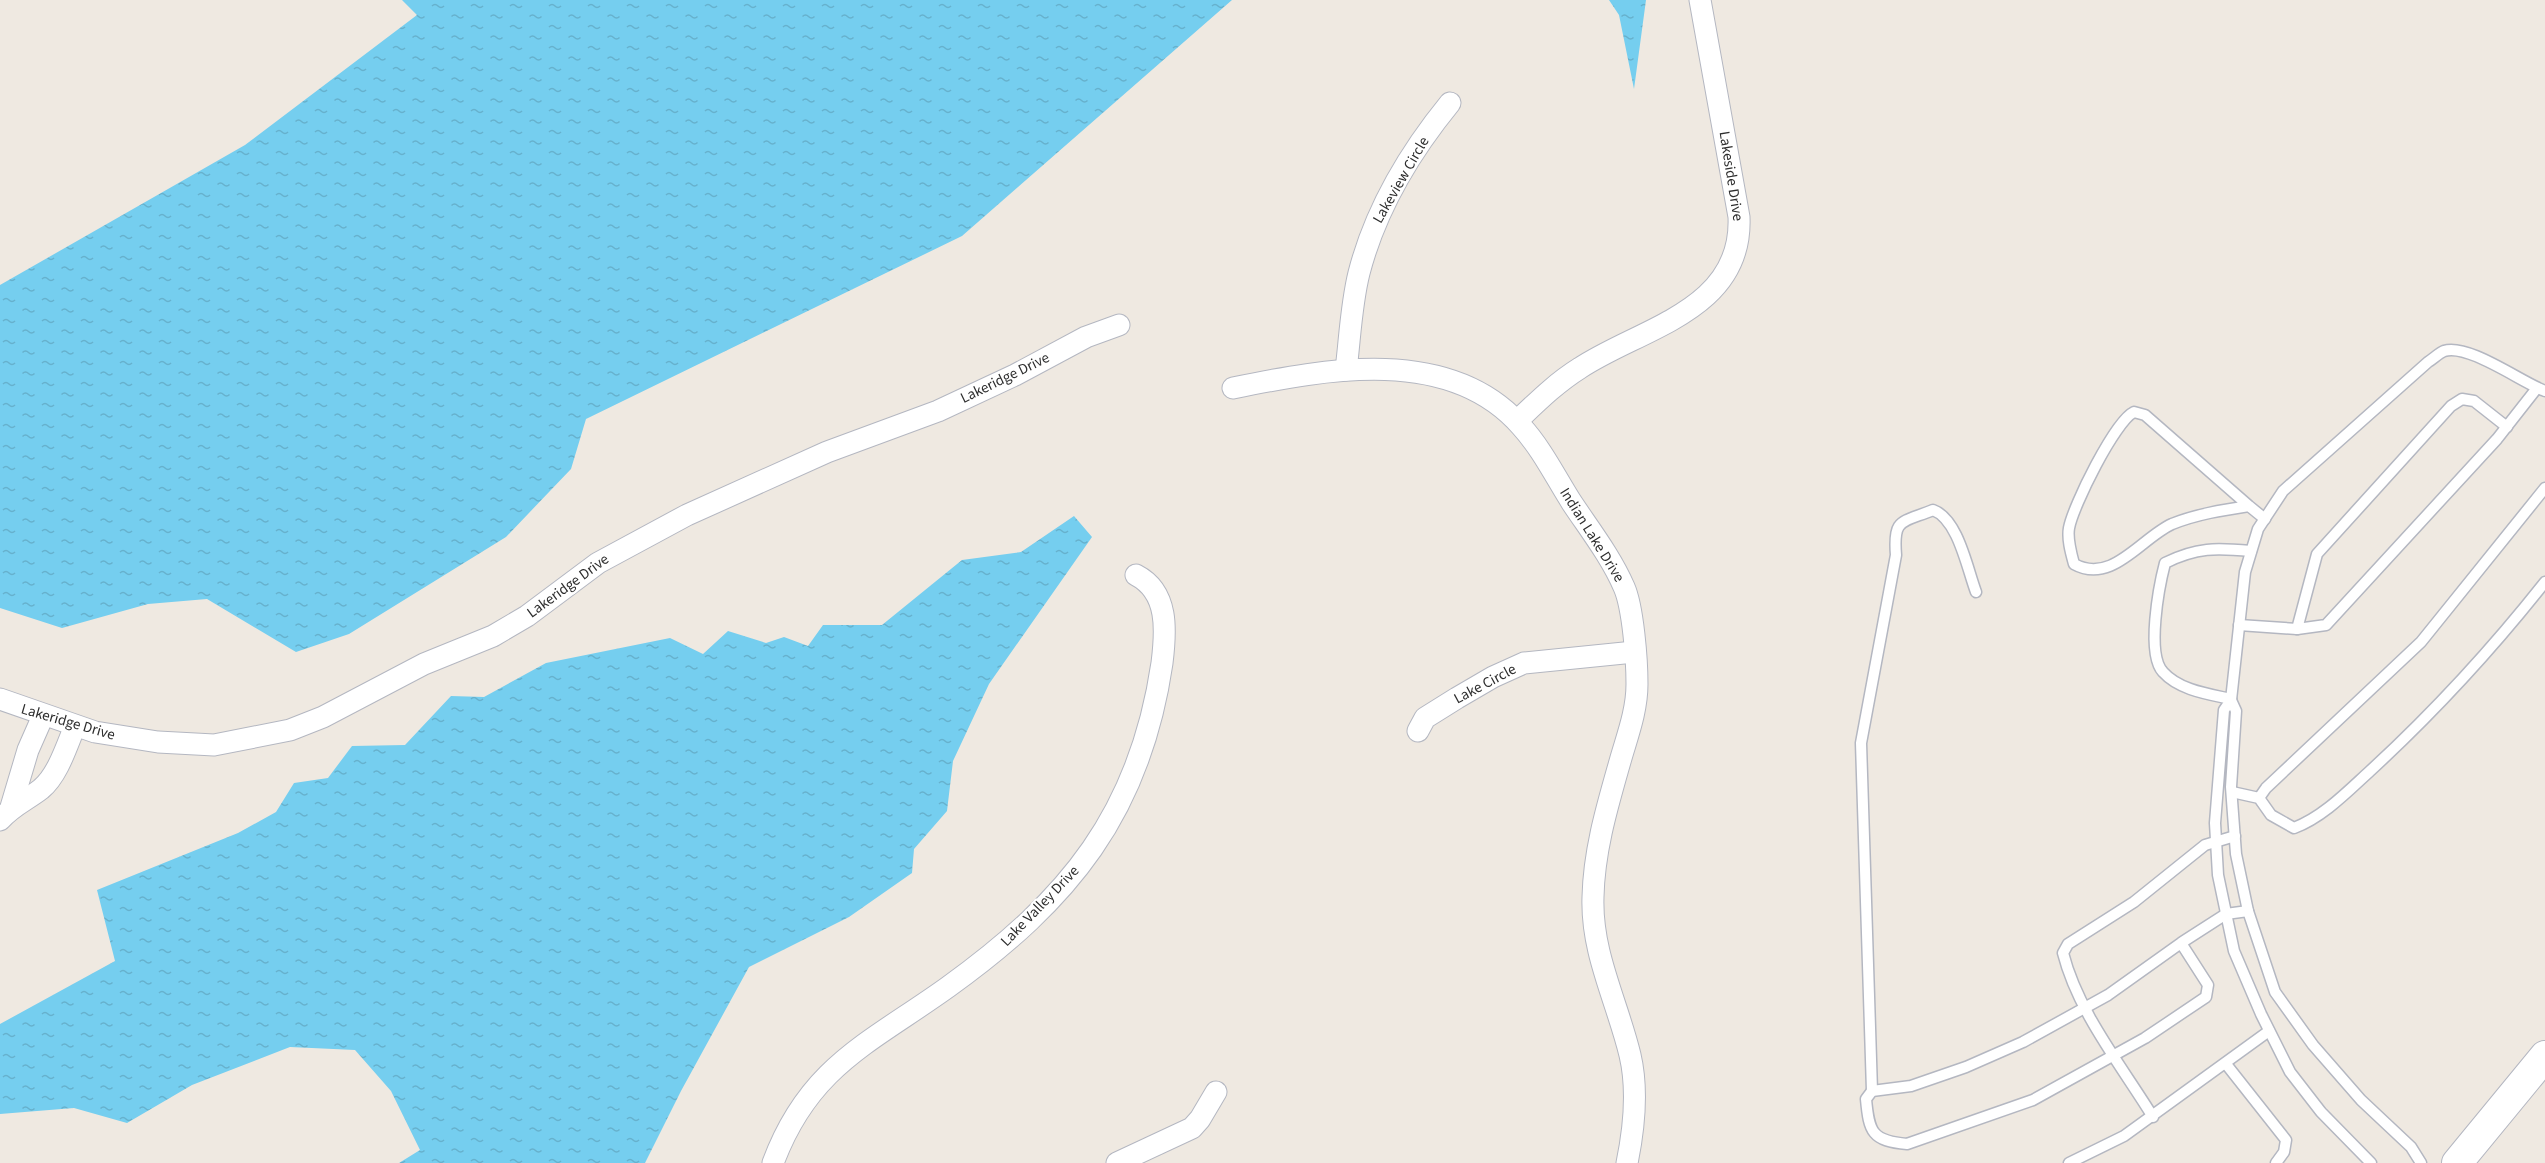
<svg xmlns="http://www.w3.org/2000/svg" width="2545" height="1163" font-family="'Source Sans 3',sans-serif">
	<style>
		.water { fill: url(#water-ripples) }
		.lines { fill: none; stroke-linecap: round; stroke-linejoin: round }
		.service-casing { stroke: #b4b7c1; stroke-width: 13 }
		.minor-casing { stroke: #b4b7c1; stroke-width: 23 }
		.secondary-casing { stroke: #b4b7c1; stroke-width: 32 }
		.service { stroke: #fff; stroke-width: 10 }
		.minor { stroke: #fff; stroke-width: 21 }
		.secondary { stroke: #fff; stroke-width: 30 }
		.labels { text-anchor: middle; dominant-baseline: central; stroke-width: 4.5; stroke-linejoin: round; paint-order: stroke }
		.street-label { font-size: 15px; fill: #2e2e2e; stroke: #fff }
	</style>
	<defs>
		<pattern id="water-ripples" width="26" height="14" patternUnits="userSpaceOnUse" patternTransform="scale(1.5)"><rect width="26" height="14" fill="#75ceef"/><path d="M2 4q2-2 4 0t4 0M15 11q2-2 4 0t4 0" fill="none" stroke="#66b1cd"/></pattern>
	</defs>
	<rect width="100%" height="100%" fill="#efe9e1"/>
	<!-- water -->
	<g class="water">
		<path d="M402,0H1232L962,236L586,419L571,469L506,537L349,634L296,652L207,599L148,604L62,628L0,608V285L245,145L417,15Z"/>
		<path d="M1609,0H1646L1634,89L1619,15Z"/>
		<path d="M1074,516L1092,537L989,684L953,761L947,811L914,849L912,873L849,917L749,967L681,1091L645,1163H399L420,1150L391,1091L355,1050L290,1047L192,1085L127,1123L74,1108L0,1114V1024L115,961L97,890L238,833L276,812L294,783L328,778L352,746L405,745L451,696L484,697L546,663L670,638L703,654L728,631L766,643L784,637L808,646L823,625H882L962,560L1021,552Z"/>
	</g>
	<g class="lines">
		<!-- service casing -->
		<g class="service-casing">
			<g id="service">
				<path d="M2249,506C2223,510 2197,514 2172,524C2141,538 2112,585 2074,564C2071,553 2067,539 2069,528C2073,506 2115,421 2134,412L2145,415L2249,506L2265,519"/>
				<path d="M2239,625L2297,629L2326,625L2497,439L2537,388"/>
				<path d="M2297,629L2317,554L2451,406L2462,399L2474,401L2507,427"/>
				<path d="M2231,699C2208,694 2179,690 2163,672C2146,654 2159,586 2165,563C2197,547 2216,548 2251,551"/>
				<path d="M2231,700L2245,572L2258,529L2283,491L2428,362C2433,359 2439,353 2444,351C2468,343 2521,382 2545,391"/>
				<path d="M2232,792L2259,798L2271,815L2294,828C2323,817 2347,792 2370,771C2433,713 2492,649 2545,582"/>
				<path d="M2259,798L2266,788L2421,642L2545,488"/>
				<path d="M2181,943L2208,985L2206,997L2145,1038L2033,1100L1907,1144C1872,1141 1869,1132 1866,1099L1872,1091L1911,1086L1966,1067L2023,1042L2108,995L2181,943L2184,941L2226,914L2248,911"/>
				<path d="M2226,1064L2286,1140L2284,1152L2276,1163"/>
				<path d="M1872,1091L1861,743L1896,555C1893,518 1901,523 1933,510C1958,519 1967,568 1976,592"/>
				<path d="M2153,1117C2121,1065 2078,1012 2063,953L2068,944L2134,902L2205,845L2235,836"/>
				<path d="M2069,1163L2124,1136L2269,1031"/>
				<path d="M2371,1163L2321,1112L2290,1072L2261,1014L2234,951L2218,875L2215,823L2224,710L2231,700L2236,711L2231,787L2236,854L2248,911L2275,992L2313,1045L2361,1100L2411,1147L2421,1163"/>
			</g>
		</g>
		<!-- minor casing -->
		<g class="minor-casing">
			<g id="minor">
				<path d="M1346,370C1350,338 1351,305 1359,273C1375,211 1410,152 1450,103"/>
				<path d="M1233,388C1326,369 1450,345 1521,426C1542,449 1556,478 1572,503C1590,530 1611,557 1624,587C1633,607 1637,660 1637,684C1637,710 1628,734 1621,758C1608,804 1594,849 1593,897C1591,953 1617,1001 1630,1055C1638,1089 1634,1129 1627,1163"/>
				<path d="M1517,421C1537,402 1556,383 1580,368C1640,328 1743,311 1739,217L1700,0"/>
				<path d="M0,699L95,732L158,742L214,745L290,730L323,717L424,664L493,636L527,616L598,563L687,515L827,452L938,411L1015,375L1086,337L1119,325"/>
				<path d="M1418,731L1425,718L1457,698L1493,677L1524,663L1634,652"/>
				<path d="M11,807L28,750L43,716"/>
				<path d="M0,820C12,806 27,800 41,789C58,775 67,745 75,726"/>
				<path d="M773,1163C809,1066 870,1043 948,987C1069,900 1140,813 1162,663C1166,631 1169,592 1136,575"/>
				<path d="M1117,1163L1192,1128L1200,1119L1216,1092"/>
			</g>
		</g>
		<!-- secondary casing -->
		<g class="secondary-casing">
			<path id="secondary" d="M2457,1163L2545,1056"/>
		</g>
		<!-- service -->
		<use href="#service" class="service"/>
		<!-- minor -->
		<use href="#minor" class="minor"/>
		<!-- secondary -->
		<use href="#secondary" class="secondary"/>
	</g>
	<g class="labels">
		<!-- street labels -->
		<g class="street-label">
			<text transform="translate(1731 176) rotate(81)">Lakeside Drive</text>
			<text transform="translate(1401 180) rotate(-60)">Lakeview Circle</text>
			<text transform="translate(1005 378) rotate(-26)">Lakeridge Drive</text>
			<text transform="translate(1592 535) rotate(58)">Indian Lake Drive</text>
			<text transform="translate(568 586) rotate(-36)">Lakeridge Drive</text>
			<text transform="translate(1485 684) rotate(-28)">Lake Circle</text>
			<text transform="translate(68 722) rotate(16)">Lakeridge Drive</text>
			<text transform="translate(1040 906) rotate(-46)">Lake Valley Drive</text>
		</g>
	</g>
</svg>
